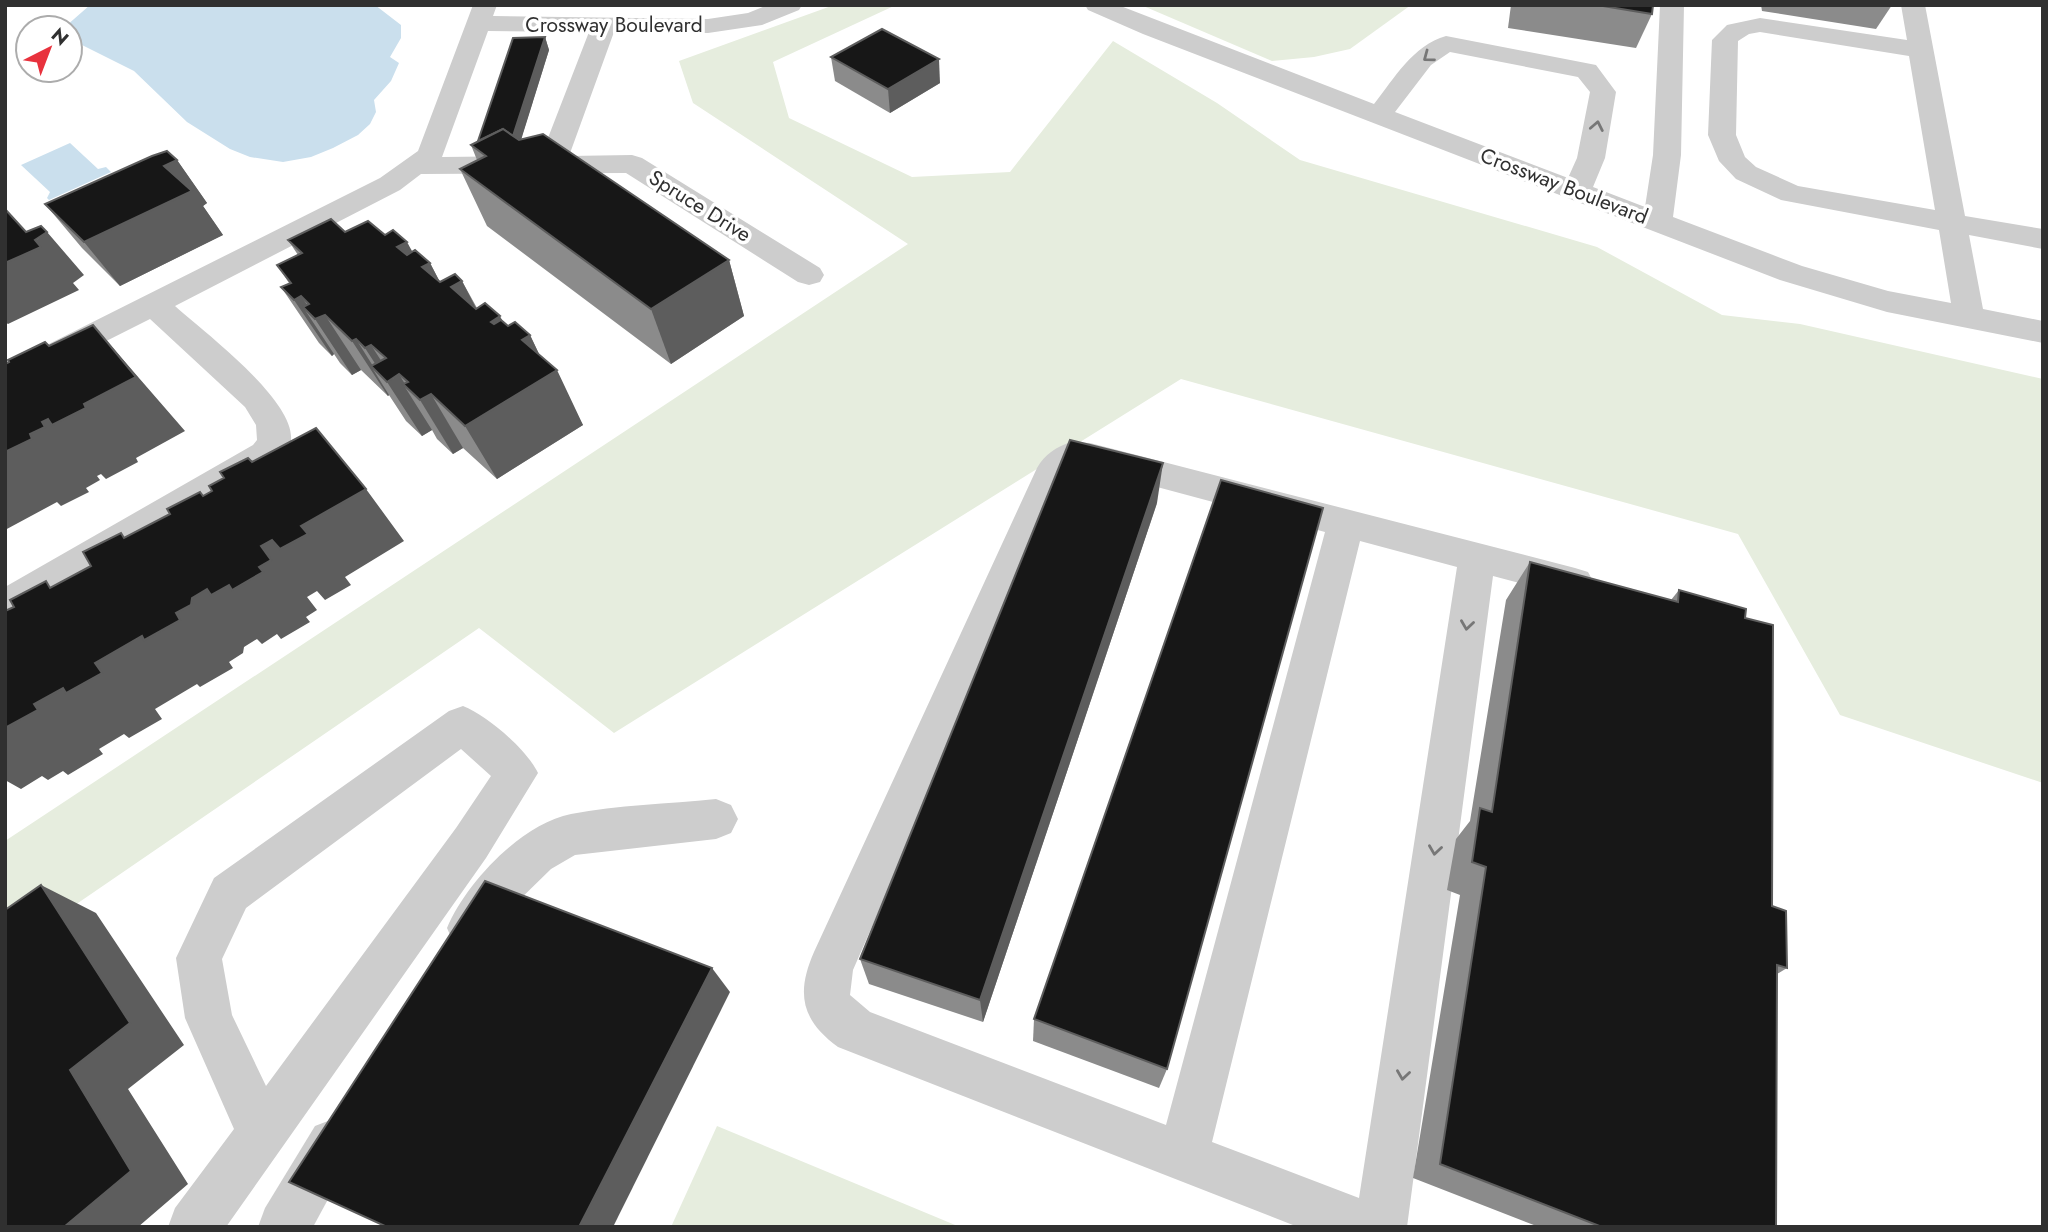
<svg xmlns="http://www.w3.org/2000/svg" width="2048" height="1232" font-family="Jost,sans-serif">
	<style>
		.green { fill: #e6edde }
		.water { fill: #cadfed }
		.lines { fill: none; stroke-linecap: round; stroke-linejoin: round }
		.minor { fill: #cdcdcd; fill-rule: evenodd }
		.wall { fill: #8b8b8b }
		.shaded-wall { fill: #5d5d5d }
		.building { fill: #171717; stroke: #5d5d5d; stroke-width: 2 }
		.oneway { stroke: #777 }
		.labels { text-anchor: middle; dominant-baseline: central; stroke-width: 7; stroke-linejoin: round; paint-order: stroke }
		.far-street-label { font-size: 21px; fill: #303030; stroke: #fff }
	</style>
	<rect width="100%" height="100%" fill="#fff"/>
	<!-- green -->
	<g class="green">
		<path d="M834,5H896L773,62L789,118L912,177L1010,172L1113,41L1217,103L1300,160L1597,247L1722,315L1800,324L2043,379V783L1840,715L1738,534L1181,379L614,733L479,628L5,953V841L908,244L693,103L679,61Z"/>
		<path d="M1141,5H1411L1350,49L1314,57L1272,61Z"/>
		<path d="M717,1126L960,1227H671Z"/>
	</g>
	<!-- water -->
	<g class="water">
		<path d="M90,5H375L401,25V38L390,57L399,63L391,81L374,100L376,112L370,124L358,135L333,148L311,157L283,162L250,157L230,149L187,122L134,71L70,39V28L66,26Z"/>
		<path d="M70,143L98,169L106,167L111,172L49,200L47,198L50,192L21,165Z"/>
	</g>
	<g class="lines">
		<!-- minor -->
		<g class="minor">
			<path d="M473,5H497L493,16L708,19L748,13L768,5H802L799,10L762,25L708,33L614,32L569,156L632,155L642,158L820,268L824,275L820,282L809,285L798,282L626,173L421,174L400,190L175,306C204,332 295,400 291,440C290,448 282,457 277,463L19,617L5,622V587L253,445L257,440L256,425L245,407L150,319L5,392V366L380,178L418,151ZM488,31L589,32L541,156L442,157Z"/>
			<path d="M1085,5H1118L1374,104C1394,79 1413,45 1446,36L1596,65L1616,92L1605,158L1593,187L1645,207L1653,155L1660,5H1684L1681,155L1673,217L1802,266L1888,291L1951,303L1939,230L1781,200L1736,179L1719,161L1708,135L1712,40L1727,25L1760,18L1907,40L1901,5H1925L1965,216L2043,229V249L1969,235L1983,309L2043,321V343L1887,312L1780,280L1143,34L1088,10ZM1760,32L1909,56L1935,210L1798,186L1756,167L1745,157L1736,135L1738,41L1749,34ZM1450,52L1578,77L1590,92L1577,158L1568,178L1395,112L1431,65Z"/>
			<path d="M1071,442L1090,443L1575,568L1588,572L1594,583L1588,594L1575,598L1493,576L1407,1227H1298L838,1047C801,1020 796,993 814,952L1037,468C1045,454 1056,447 1071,442ZM1078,468L1090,469L1325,532L1166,1125L870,1012L850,995L853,970L1069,476ZM1360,541L1457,567L1359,1198L1212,1142Z"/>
			<path d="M463,706C487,715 527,750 538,773L486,858L226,1227H168L175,1208L234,1129L185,1018L176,958L214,878L449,711ZM461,749L491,776L456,828L266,1086L232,1015L222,959L246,908Z"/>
			<path d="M716,799L731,805L738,819L731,833L716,839L575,855L551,869L504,915L486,944L470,950L454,944L447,928C466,883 521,824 571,814C618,805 668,804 716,799Z"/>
			<path d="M333,1119L351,1126L358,1144L313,1227H258L265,1208L315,1126Z"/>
		</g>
	</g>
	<!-- wall -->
	<g class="wall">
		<path d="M1511,5H1653L1652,14L1636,48L1508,28Z"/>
		<path d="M1761,5H1892L1876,29L1762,11Z"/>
		<path d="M545,37L549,50L521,139L729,260L744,316L671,364L487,226L460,169L477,160L471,145L478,141Z"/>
		<path d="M831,57L940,83L890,113L835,81Z"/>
		<path d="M177,160L207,203L203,206L223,235L120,286L82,248L45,204Z"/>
		<path d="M345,232L385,235L430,263L440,282L462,281L477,308L503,322L508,326L530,335L539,354L583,425L497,479L463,448L453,454L437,439L432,430L422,436L406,421L389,395L388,396L361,370L352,375L340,363L334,354L332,356L319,343L281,287L289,283L277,265L298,255L288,240Z"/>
		<path d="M1157,503L983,1022L869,984L860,959Z"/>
		<path d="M1530,562L1671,600L1679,590L1745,618L1772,906L1787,968L1777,974L1776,1227H1539L1413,1178L1460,895L1447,890L1456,839L1470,821L1506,600Z"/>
		<path d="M1034,1019L1167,1069L1159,1088L1033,1041Z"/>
	</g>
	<!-- shaded-wall -->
	<g class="shaded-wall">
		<path d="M545,37L549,50L517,153L512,140Z"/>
		<path d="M939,59L940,83L890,113L888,89Z"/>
		<path d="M177,160L207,203L203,206L223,235L120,286L84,242L164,166Z"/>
		<path d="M47,232L84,275L73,283L79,290L8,324L5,322V263Z"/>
		<path d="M407,242L438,298L397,247Z"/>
		<path d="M729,260L744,316L671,364L651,309Z"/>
		<path d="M430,263L459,319L422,267Z"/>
		<path d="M462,281L491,337L451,287Z"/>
		<path d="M301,296L317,319L325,315L361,370L352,375L315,319L303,307L334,354L332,356L294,300Z"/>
		<path d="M500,316L527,372L491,322Z"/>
		<path d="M93,325L185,431L136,458L138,462L106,479L101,474L97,476L100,480L86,488L89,492L61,506L57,502L5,530V452L30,434L42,422L97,397Z"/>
		<path d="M530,335L549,375L557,370L583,425L497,479L465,426L522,340Z"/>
		<path d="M356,339L378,374L371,366L389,395L388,396L352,341Z"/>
		<path d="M371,345L393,379L399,374L409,391L403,384L432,430L422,436L365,348Z"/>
		<path d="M431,394L463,448L453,454L420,400Z"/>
		<path d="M1163,463L1157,503L983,1022L980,1000Z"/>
		<path d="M366,489L404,541L345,577L351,585L325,600L317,591L307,597L317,610L306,617L310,622L281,639L277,634L262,644L257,639L244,647L243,653L229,662L233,668L200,687L197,684L155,709L162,719L129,738L124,734L99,749L103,754L68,775L63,771L48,780L42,776L21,789L5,780V728L34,704L95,663L176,613L192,598L207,589L259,567L261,546L301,526Z"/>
		<path d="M41,885L96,913L184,1045L128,1089L188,1184L138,1227H64L70,1070Z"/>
		<path d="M712,968L730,992L613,1227H579Z"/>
	</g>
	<!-- building -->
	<g class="building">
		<path d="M1597,5H1653L1652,14Z"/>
		<path d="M882,29L939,59L888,89L831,57Z"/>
		<path d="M545,37L513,136L503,129L478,141L513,38Z"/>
		<path d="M503,129L519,140L543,134L729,260L651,309L460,169L486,156L471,145Z"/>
		<path d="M167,151L177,160L164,166L192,191L84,242L45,204L152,156Z"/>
		<path d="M5,209L26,232L41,226L47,232L35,240L41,247L5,263Z"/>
		<path d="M331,219L345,232L368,221L385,235L393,230L407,242L397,247L407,255L415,250L430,263L422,267L440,282L455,274L462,281L451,287L476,309L485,303L500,316L491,322L494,324L501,320L508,326L515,322L530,335L522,340L557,370L465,426L431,394L420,400L403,384L408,382L399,374L387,382L371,366L386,358L371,345L365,348L356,339L352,341L325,315L315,319L303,307L309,304L301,296L294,300L281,287L291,283L277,265L302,253L288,240Z"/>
		<path d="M93,325L136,377L84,404L86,408L52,425L48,419L42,422L45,427L30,434L32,439L5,452V364L9,362L8,360L45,342L49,346Z"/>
		<path d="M316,428L366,489L301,526L308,534L280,549L272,540L261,546L271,560L259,567L263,572L232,590L229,585L211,595L207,589L192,598L191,605L176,613L180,620L144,640L142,636L95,663L102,673L66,693L63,688L34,704L38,710L5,728V611L14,607L10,600L46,581L50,588L91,566L83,552L121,533L124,538L170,514L167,509L200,492L203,496L212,491L209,486L224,478L220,472L248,458L252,462Z"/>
		<path d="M1070,440L1163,463L980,1000L860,959Z"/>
		<path d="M1221,480L1323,508L1167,1069L1034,1019Z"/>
		<path d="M1530,562L1678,602L1679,590L1746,609L1745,618L1773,625L1772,906L1786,911L1787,968L1777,965L1776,1227H1602L1440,1164L1486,867L1472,862L1480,808L1492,812Z"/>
		<path d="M485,881L712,968L579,1227H387L289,1182Z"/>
		<path d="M41,885L130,1023L70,1070L131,1171L64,1227H5V910Z"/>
	</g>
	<!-- one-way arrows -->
	<defs><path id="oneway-chevron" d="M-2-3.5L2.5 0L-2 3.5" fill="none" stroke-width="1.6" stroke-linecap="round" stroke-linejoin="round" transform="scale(1.75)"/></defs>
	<g class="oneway">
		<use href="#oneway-chevron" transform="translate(1428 57) rotate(143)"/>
		<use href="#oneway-chevron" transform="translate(1597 126) rotate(-79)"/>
		<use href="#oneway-chevron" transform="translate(1467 625) rotate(98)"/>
		<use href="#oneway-chevron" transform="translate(1435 850) rotate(98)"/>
		<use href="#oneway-chevron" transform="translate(1403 1075) rotate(98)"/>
	</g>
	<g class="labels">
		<!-- far-street labels -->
		<g class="far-street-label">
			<text x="614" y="25">Crossway Boulevard</text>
			<text transform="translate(1564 186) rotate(21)">Crossway Boulevard</text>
			<text transform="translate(700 206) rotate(32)">Spruce Drive</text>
		</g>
	</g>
	<!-- border -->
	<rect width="2048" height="1232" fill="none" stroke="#303030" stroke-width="14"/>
	<!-- north arrow -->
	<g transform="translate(49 49) rotate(42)"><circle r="33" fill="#ffffff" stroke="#acacac" stroke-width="2"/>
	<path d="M0-5L12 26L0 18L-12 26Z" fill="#e8323d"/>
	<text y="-10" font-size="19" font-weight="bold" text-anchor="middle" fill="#303030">N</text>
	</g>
</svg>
